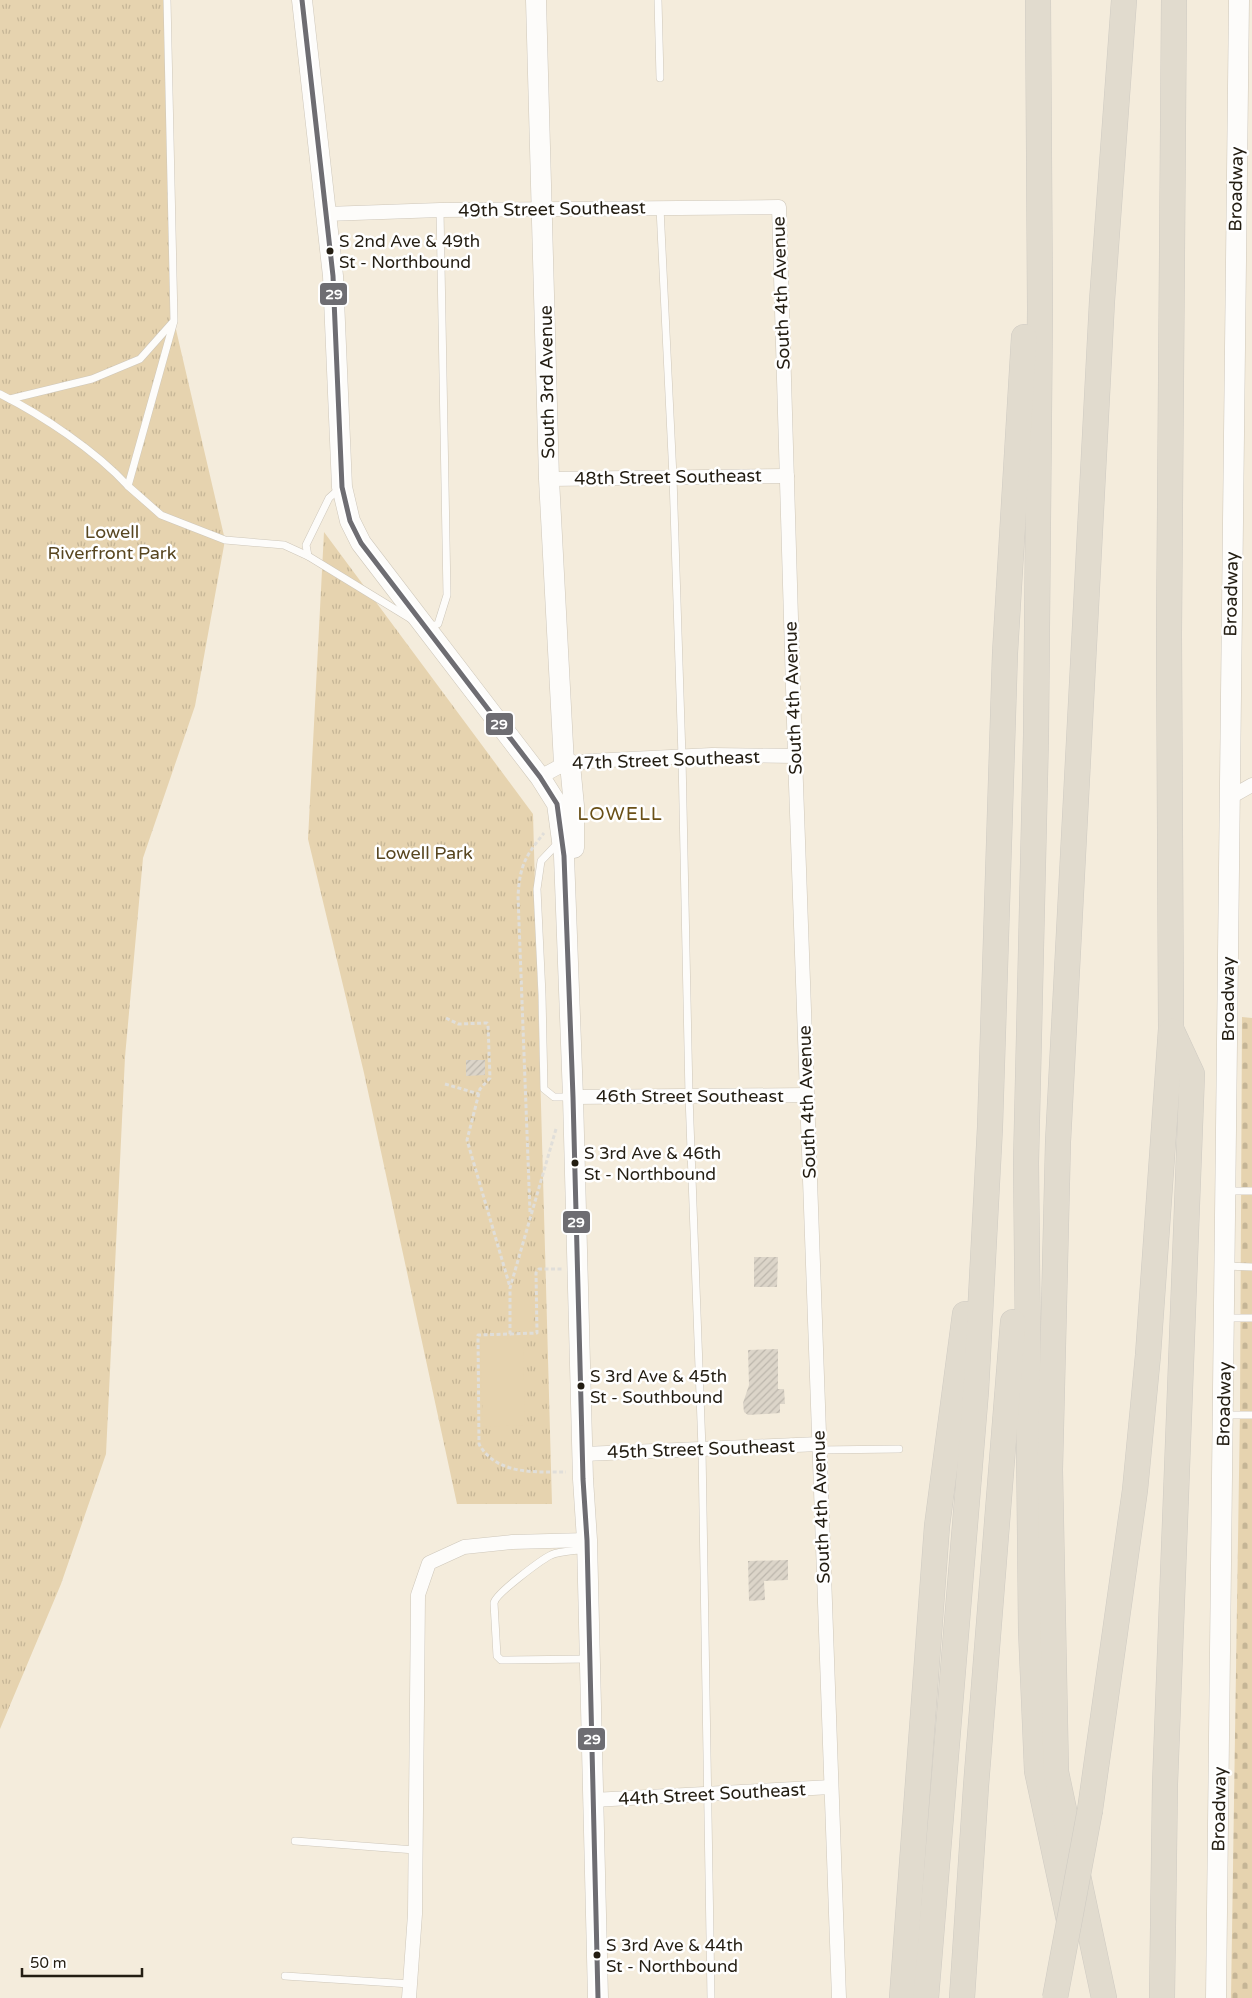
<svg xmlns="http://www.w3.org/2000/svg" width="1252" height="1998" font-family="'Varela Round',sans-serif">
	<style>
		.cemetery { fill: url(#cemetery-stones) }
		.park { fill: url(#park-tufts) }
		.garden { fill: #e6d3af }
		.building { fill: url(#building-hatch) }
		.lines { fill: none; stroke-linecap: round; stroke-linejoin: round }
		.lane-casing { stroke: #cec7ba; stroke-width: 8 }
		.street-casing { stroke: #cec7ba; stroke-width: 15 }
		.secondary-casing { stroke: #cec7ba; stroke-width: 21 }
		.highway-casing { stroke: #cfcbc3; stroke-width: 26 }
		.path { stroke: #e0ded9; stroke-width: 3; stroke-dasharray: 4 2.5; stroke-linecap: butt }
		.lane { stroke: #fdfcfa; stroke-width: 7 }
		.street { stroke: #fdfcfa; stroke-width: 14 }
		.secondary { stroke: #fdfcfa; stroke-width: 20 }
		.highway { stroke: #e1dbce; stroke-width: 25 }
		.highway-bridge-casing { stroke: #cfcbc3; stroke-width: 26; stroke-linecap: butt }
		.highway-bridge { stroke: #e1dbce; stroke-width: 25 }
		.bus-1-casing { stroke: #fff; stroke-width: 9 }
		.bus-1 { stroke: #6e6d72; stroke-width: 5 }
		.bus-dot { fill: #231d12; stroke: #fff; stroke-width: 2 }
		.labels { text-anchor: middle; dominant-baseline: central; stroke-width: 5; stroke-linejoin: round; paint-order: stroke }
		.bus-label { font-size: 17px; fill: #231d12; stroke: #fff; text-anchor: start }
		.street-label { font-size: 18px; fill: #231d12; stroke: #fff }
		.park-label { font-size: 18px; fill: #584620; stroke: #fff }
		.neighbourhood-label { font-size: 19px; letter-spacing: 1px; fill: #6a5017; stroke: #fff }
		.line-badge { stroke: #fff; stroke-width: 2 }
		.badge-label { font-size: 14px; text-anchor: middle; font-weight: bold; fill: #fff }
	</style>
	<defs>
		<pattern id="cemetery-stones" width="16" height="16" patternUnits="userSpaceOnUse" patternTransform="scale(1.25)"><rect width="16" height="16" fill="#e6d3af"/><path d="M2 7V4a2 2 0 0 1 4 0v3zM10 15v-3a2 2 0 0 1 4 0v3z" fill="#c5b596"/></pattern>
		<pattern id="park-tufts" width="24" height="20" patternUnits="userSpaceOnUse" patternTransform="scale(1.25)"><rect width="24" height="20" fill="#e6d3af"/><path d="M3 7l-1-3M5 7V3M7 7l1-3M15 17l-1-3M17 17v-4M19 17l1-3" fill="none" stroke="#c5b596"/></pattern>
		<pattern id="building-hatch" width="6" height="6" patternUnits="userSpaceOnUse" patternTransform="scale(1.25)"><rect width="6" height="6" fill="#dcd5c9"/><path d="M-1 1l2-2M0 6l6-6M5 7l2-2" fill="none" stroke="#bcb6ac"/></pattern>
	</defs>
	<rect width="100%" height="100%" fill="#f4ecdc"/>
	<!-- cemetery -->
	<path class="cemetery" d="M1242,1017L1252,1018V1998H1231L1240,1409Z"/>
	<!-- park -->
	<g class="park">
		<path d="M0,0H167L174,321L225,540L195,706L143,858L125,1057L106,1454L61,1584L0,1729Z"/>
		<path d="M324,532L533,814L552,1504H457L364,1073L308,839Z"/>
	</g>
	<!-- garden -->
	<g class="garden">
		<path d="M512,1299H533L534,1331L512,1332Z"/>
		<path d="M523,1338L525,1425L483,1427L480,1339Z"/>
	</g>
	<!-- building -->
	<g class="building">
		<path d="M466,1060H485V1075L466,1076Z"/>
		<path d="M754,1257H778L777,1287H754Z"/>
		<path d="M778,1349V1389H784L785,1404H780V1413L748,1415L744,1412L743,1403L749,1385L748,1350Z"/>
		<path d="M788,1560V1580L764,1581L765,1600L749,1601L748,1561Z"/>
	</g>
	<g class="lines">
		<!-- lane casing -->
		<g class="lane-casing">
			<g id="lane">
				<path d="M167,0L174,321L128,486L161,515L225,540L284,545L308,556"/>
				<path d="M658,0L660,78"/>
				<path d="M660,208L673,477L682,757L689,1096L702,1449L711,1998"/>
				<path d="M0,394C42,415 96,451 128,486"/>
				<path d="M10,399L92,379L140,359L172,323"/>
				<path d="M339,489L329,498L306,545L308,556L411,619"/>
				<path d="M428,627L438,624L447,595L440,210"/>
				<path d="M558,843L541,861L537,889L542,995L544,1089L554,1097H572"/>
				<path d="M1227,1191H1252"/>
				<path d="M1225,1266L1252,1267"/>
				<path d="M1225,1318H1252"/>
				<path d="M1225,1415H1252"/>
				<path d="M819,1450L899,1449"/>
				<path d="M586,1549C575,1551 560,1551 551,1555C541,1560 495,1594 494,1603L497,1656L501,1660L589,1659"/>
				<path d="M295,1841L415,1850"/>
				<path d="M285,1976L410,1984"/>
			</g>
		</g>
		<!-- street casing -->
		<g class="street-casing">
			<g id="street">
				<path d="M326,214L440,210L779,207L795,756L839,1998"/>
				<path d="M549,479L787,476"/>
				<path d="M540,777L564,764L590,761L712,755L795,756"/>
				<path d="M1229,798L1252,785"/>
				<path d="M573,1097L807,1095"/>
				<path d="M584,1454L819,1444"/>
				<path d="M593,1800L831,1787"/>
				<path d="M409,1998L415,1914L418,1595L429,1563L464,1547L512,1542L587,1540"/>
			</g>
		</g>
		<!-- secondary casing -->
		<g class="secondary-casing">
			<g id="secondary">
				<path d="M302,0L333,276L342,487L350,521L361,543L540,777L557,804L564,856L573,1097L583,1479L587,1540L598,1998"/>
				<path d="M536,0L549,479L564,764"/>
				<path d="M570,764L574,806V848"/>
				<path d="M1216,1998L1239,0"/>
			</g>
		</g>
		<!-- highway casing -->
		<g class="highway-casing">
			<g id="highway">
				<path d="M1038,0L1040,309L1036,735L1026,1163L1031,1630L1037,1771L1070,1925"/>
				<path d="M1090,1810L1135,1490L1148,1355L1171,1029L1169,634L1174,0"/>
				<path d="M902,1998L937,1526L965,1314"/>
				<path d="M926,1998L976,1391L990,1127L1005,653L1024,337"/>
				<path d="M962,1998L976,1786L1013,1322"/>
				<path d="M1104,1998L1056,1772L1050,1470L1058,1142L1102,301L1124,0"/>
				<path d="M1162,1998L1165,1784L1192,1074L1172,1031"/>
			</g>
		</g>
		<!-- path -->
		<g class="path">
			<path d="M446,1018L458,1024L487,1023L488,1025L490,1078L480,1089L467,1140L510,1287"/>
			<path d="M445,1084L479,1094"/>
			<path d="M556,1129L510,1288V1334L478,1335L479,1444C496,1475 535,1472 566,1472"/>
			<path d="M530,1212L518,896C520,865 525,857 544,833"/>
			<path d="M510,1334L537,1333L536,1273L539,1269H562"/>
		</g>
		<!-- lane -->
		<use href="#lane" class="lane"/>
		<!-- street -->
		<use href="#street" class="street"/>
		<!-- secondary -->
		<use href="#secondary" class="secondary"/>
		<!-- highway -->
		<use href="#highway" class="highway"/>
		<!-- highway-bridge casing -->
		<g class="highway-bridge-casing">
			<path id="highway-bridge" d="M1055,1998L1090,1810"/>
		</g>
		<!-- highway-bridge -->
		<use href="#highway-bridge" class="highway-bridge"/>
		<!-- bus-1 casing -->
		<g class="bus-1-casing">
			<path id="bus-1" d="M302,0L333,276L342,487L350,521L361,543L540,777L557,804L564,856L573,1097L583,1479L587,1540L598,1998"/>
		</g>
		<!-- bus-1 -->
		<use href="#bus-1" class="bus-1"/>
	</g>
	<!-- markers -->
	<g class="bus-dot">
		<circle cx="330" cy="251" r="4.5"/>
		<circle cx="575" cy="1163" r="4.5"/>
		<circle cx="581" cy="1386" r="4.5"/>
		<circle cx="597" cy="1955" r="4.5"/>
	</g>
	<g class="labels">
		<!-- bus labels -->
		<g class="bus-label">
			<text x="339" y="241">S 2nd Ave &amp; 49th<tspan x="339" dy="21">St - Northbound</tspan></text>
			<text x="584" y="1153">S 3rd Ave &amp; 46th<tspan x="584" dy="21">St - Northbound</tspan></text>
			<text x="590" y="1376">S 3rd Ave &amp; 45th<tspan x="590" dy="21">St - Southbound</tspan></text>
			<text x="606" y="1945">S 3rd Ave &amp; 44th<tspan x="606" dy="21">St - Northbound</tspan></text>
		</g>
		<!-- street labels -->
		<g class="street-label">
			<text transform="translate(1236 189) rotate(-89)">Broadway</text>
			<text transform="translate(552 209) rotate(-1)">49th Street Southeast</text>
			<text transform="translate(781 293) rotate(-92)">South 4th Avenue</text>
			<text transform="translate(547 382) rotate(-91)">South 3rd Avenue</text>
			<text transform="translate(668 477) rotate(-1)">48th Street Southeast</text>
			<text transform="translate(1231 594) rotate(-89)">Broadway</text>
			<text transform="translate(793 698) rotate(-92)">South 4th Avenue</text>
			<text transform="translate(666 760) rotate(-2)">47th Street Southeast</text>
			<text transform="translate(1228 999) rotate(-90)">Broadway</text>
			<text x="690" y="1096">46th Street Southeast</text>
			<text transform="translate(807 1102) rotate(-92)">South 4th Avenue</text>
			<text transform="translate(1224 1404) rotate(-89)">Broadway</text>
			<text transform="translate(701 1449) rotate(-2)">45th Street Southeast</text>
			<text transform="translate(821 1507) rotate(-92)">South 4th Avenue</text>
			<text transform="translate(712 1794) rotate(-3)">44th Street Southeast</text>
			<text transform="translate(1219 1809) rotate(-89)">Broadway</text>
		</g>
		<!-- park labels -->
		<g class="park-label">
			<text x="112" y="532">Lowell<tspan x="112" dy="21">Riverfront Park</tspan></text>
			<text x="424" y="853">Lowell Park</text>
		</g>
		<!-- neighbourhood labels -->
		<g class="neighbourhood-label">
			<text x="620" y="814">LOWELL</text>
		</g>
	</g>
	<g class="line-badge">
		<rect x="319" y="282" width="29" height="24" rx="5" fill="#6e6d72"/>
		<rect x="485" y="712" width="29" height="24" rx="5" fill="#6e6d72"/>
		<rect x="562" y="1210" width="29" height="24" rx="5" fill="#6e6d72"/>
		<rect x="577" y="1727" width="29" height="24" rx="5" fill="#6e6d72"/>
	</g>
	<g class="badge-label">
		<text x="334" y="299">29</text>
		<text x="499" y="729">29</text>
		<text x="576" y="1227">29</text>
		<text x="592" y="1744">29</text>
	</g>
	<!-- scale -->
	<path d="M22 1968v8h120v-8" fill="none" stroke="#231d12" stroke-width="2.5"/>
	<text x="30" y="1968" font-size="15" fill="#231d12" stroke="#ffffff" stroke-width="4" paint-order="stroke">50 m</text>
</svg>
